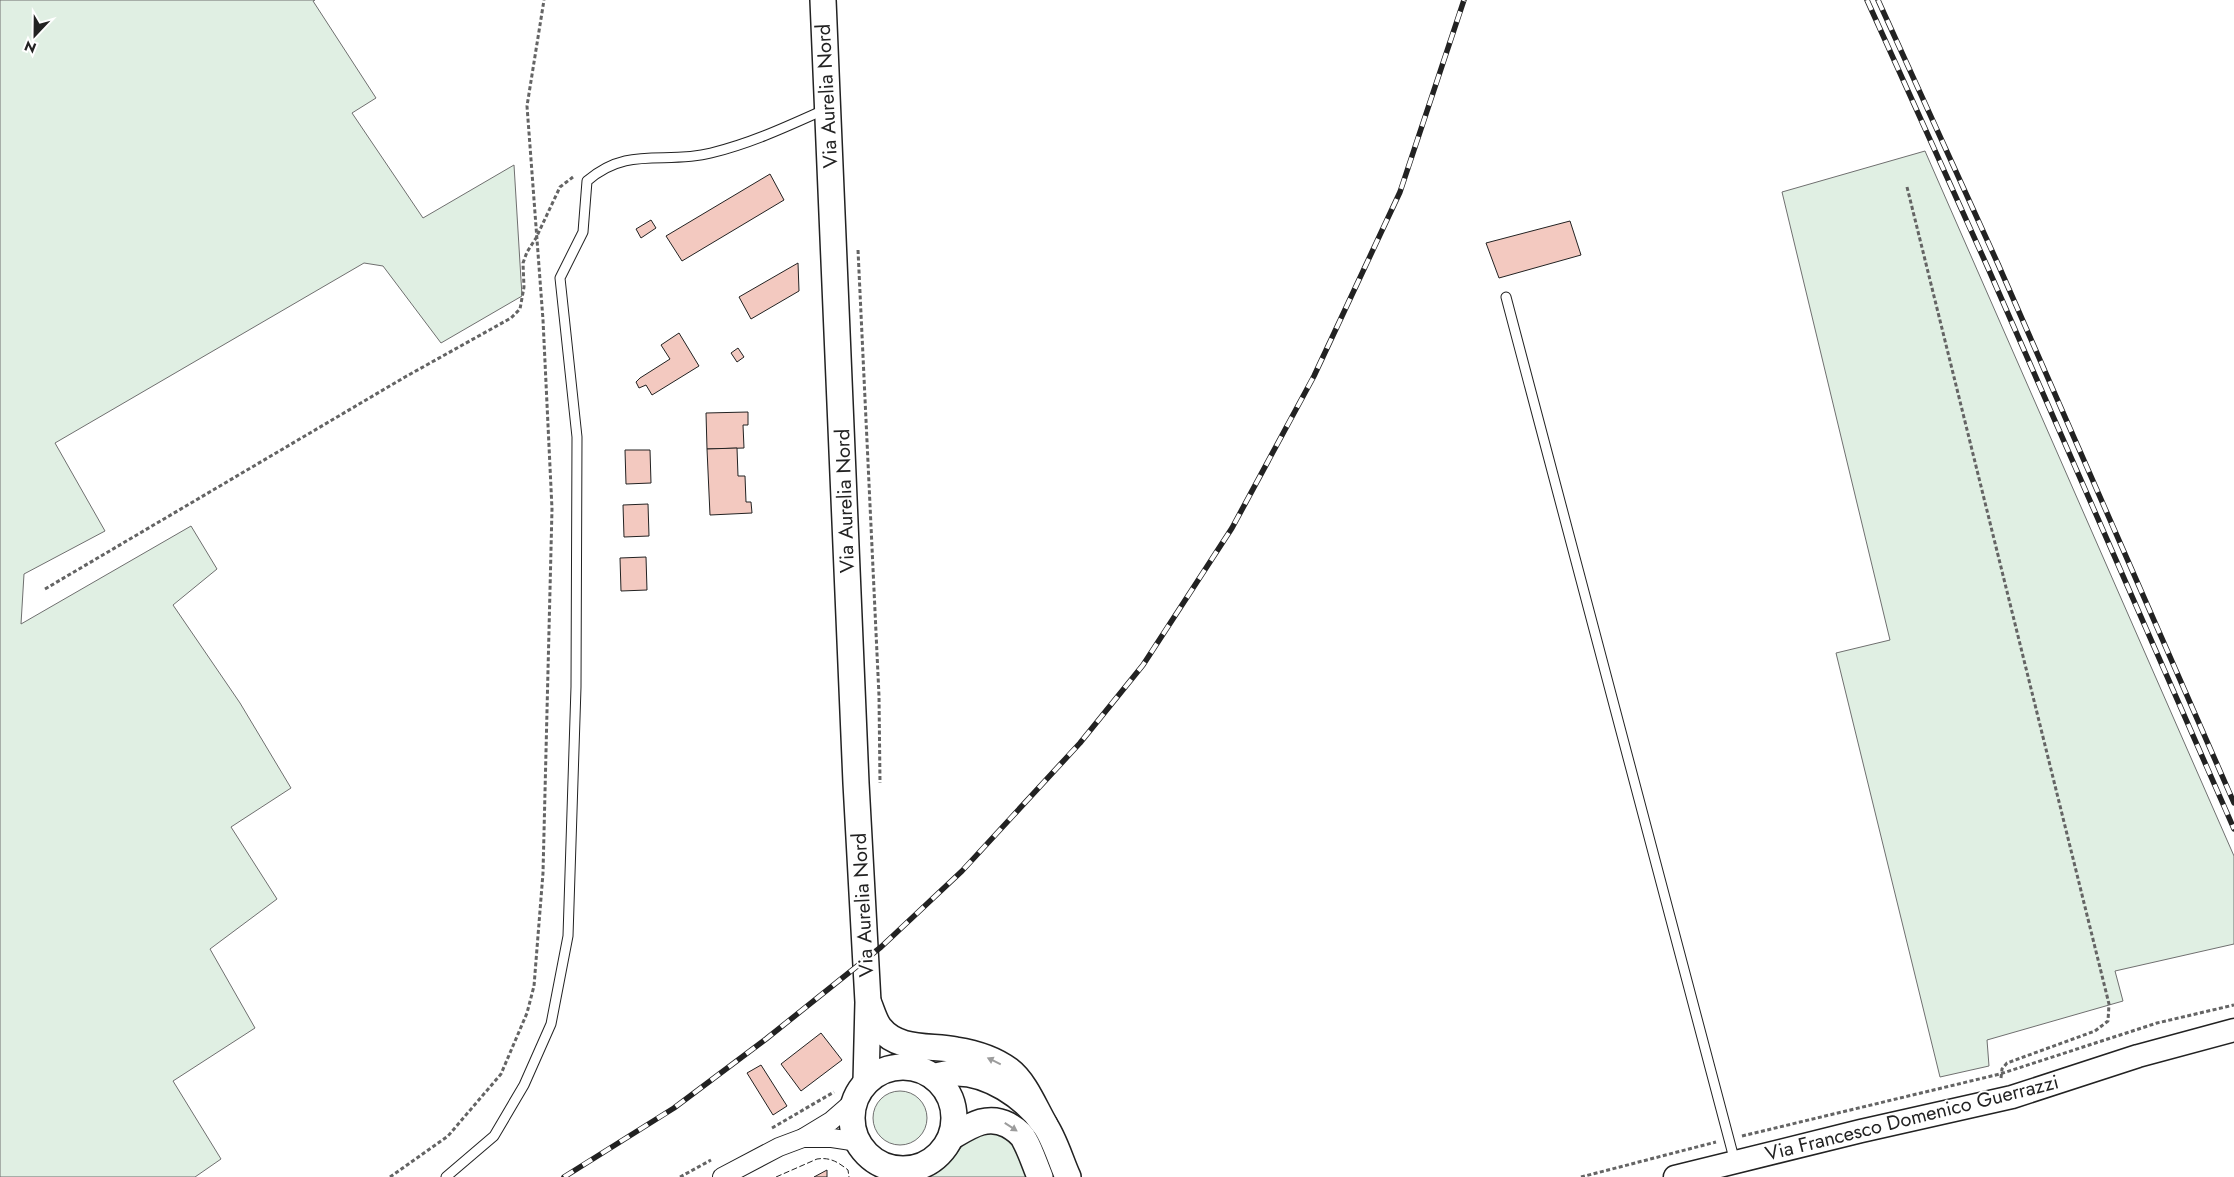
<svg xmlns="http://www.w3.org/2000/svg" width="2234" height="1177" font-family="Jost,sans-serif">
	<style>
		.green { fill: #e0efe3; stroke: #6f6f6f }
		.building { fill: #f3c9c0; stroke: #222 }
		.lines { fill: none; stroke-linecap: round; stroke-linejoin: round }
		.service-casing { stroke: #222; stroke-width: 11 }
		.minor-casing { stroke: #222; stroke-width: 20 }
		.tertiary-casing { stroke: #222; stroke-width: 25 }
		.secondary-casing { stroke: #222; stroke-width: 28 }
		.path { stroke: #646464; stroke-width: 3; stroke-dasharray: 4 2.5; stroke-linecap: butt }
		.service { stroke: #fff; stroke-width: 9 }
		.minor { stroke: #fff; stroke-width: 18 }
		.tertiary { stroke: #fff; stroke-width: 22 }
		.secondary { stroke: #fff; stroke-width: 25 }
		.rail-casing { stroke: #222; stroke-width: 5.5 }
		.rail { stroke: #fff; stroke-width: 4; stroke-dasharray: 11; stroke-linecap: butt }
		.fence { stroke: #222; stroke-width: 1; stroke-dasharray: 6 2.5; stroke-linecap: butt }
		.oneway { fill: #9c9c9c }
		.labels { text-anchor: middle; dominant-baseline: central; stroke-width: 4; stroke-linejoin: round; paint-order: stroke }
		.street-label { font-size: 20px; fill: #222; stroke: #fff }
	</style>
	<rect width="100%" height="100%" fill="#fff"/>
	<!-- green -->
	<g class="green">
		<path d="M0,0H315L313,1L376,98L352,113L423,218L514,165L522,296L441,343L383,266L364,263L55,443L105,531L24,574L21,624L191,526L217,569L173,605L240,703L291,788L231,827L277,899L210,949L255,1028L173,1081L221,1159L195,1177H0Z"/>
		<path d="M1925,151L2234,856V944L2115,971L2123,1001L1987,1040L1989,1066L1940,1077L1836,653L1890,640L1782,192Z"/>
		<circle cx="900" cy="1118" r="27"/>
		<path d="M984,1130L1011,1135L1034,1177H927L952,1159L966,1141Z"/>
	</g>
	<!-- building -->
	<g class="building">
		<path d="M770,174L784,200L682,261L666,236Z"/>
		<path d="M651,220L656,228L641,238L636,229Z"/>
		<path d="M1570,221L1581,255L1499,278L1486,243Z"/>
		<path d="M798,263L799,291L751,319L739,297Z"/>
		<path d="M679,333L699,366L652,395L646,385L639,388L636,382L640,378L670,359L661,345Z"/>
		<path d="M738,348L744,357L737,362L731,353Z"/>
		<path d="M748,412V425H743L744,448L707,449L706,413Z"/>
		<path d="M737,448L738,476H745L746,502H751L752,513L710,515L707,449Z"/>
		<path d="M625,450H650L651,483L626,484Z"/>
		<path d="M648,504L649,536L624,537L623,505Z"/>
		<path d="M646,557L647,590L621,591L620,558Z"/>
		<path d="M821,1033L842,1060L801,1091L781,1064Z"/>
		<path d="M761,1065L787,1106L773,1115L747,1073Z"/>
		<path d="M827,1170V1177H814Z"/>
	</g>
	<g class="lines">
		<!-- service casing -->
		<g class="service-casing">
			<g id="service">
				<path d="M1506,297L1735,1162"/>
				<path d="M446,1177L494,1136L524,1085L551,1024L568,936L576,687L577,437L560,278L583,232L587,181C628,145 665,165 711,153C752,143 788,126 826,109"/>
			</g>
		</g>
		<!-- minor casing -->
		<g class="minor-casing">
			<g id="minor">
				<path d="M803,1138H832L858,1142"/>
				<path d="M722,1177L779,1147L803,1138L831,1121L854,1101"/>
			</g>
		</g>
		<!-- tertiary casing -->
		<g class="tertiary-casing">
			<path id="tertiary" d="M1675,1177L1861,1131L2012,1097L2138,1056L2234,1030"/>
		</g>
		<!-- secondary casing -->
		<g class="secondary-casing">
			<g id="secondary">
				<path d="M823,0L856,783L868,1002L866,1082"/>
				<path d="M869,1004C872,1011 875,1022 880,1028C898,1051 931,1045 956,1050C975,1053 993,1058 1009,1070C1025,1082 1035,1108 1045,1125"/>
				<circle cx="903" cy="1118" r="51"/>
				<path d="M934,1077C940,1075 947,1073 953,1073C987,1071 1025,1097 1044,1124C1054,1137 1061,1162 1068,1177"/>
				<path d="M951,1137C970,1126 987,1114 1008,1125C1015,1129 1022,1134 1025,1141C1031,1152 1035,1165 1040,1177"/>
			</g>
		</g>
		<!-- path -->
		<g class="path">
			<path d="M1907,187L2109,1004L2108,1021L2095,1031L2007,1063L2002,1069L2001,1078"/>
			<path d="M858,250L879,696L880,783"/>
			<path d="M45,589L405,377L511,318L520,309L524,287L523,263L527,252L536,238L560,187L573,177"/>
			<path d="M772,1128L834,1092"/>
			<path d="M1742,1136L2000,1074L2157,1023L2234,1005"/>
			<path d="M390,1177L448,1136L501,1074L527,1013L534,986L543,873L552,509L543,320L527,106L544,0"/>
			<path d="M680,1177L711,1160"/>
			<path d="M1581,1177L1716,1142"/>
		</g>
		<!-- service -->
		<use href="#service" class="service"/>
		<!-- minor -->
		<use href="#minor" class="minor"/>
		<!-- tertiary -->
		<use href="#tertiary" class="tertiary"/>
		<!-- secondary -->
		<use href="#secondary" class="secondary"/>
		<!-- rail casing -->
		<g class="rail-casing">
			<g id="rail">
				<path d="M1867,0L1988,268L2234,829"/>
				<path d="M1878,0L1998,264L2234,803"/>
				<path d="M564,1177L674,1108L766,1039L881,947L962,871L1080,743L1143,665L1232,528L1314,376L1400,192L1464,0"/>
			</g>
		</g>
		<!-- rail -->
		<use href="#rail" class="rail"/>
		<!-- fence -->
		<path class="fence" d="M776,1177L817,1159C830,1157 838,1162 848,1170L849,1177"/>
	</g>
	<!-- one-way arrows -->
	<defs><path id="oneway-solid" d="M-6-.8H1V-3.2L6.5 0L1 3.2V.8H-6Z" transform="scale(1.25)"/></defs>
	<g class="oneway">
		<use href="#oneway-solid" transform="translate(994 1061) rotate(-154)"/>
		<use href="#oneway-solid" transform="translate(1011 1127) rotate(33)"/>
	</g>
	<g class="labels">
		<!-- street labels -->
		<g class="street-label">
			<text transform="translate(827 96) rotate(-93)">Via Aurelia Nord</text>
			<text transform="translate(845 501) rotate(-92)">Via Aurelia Nord</text>
			<text transform="translate(863 905) rotate(-93)">Via Aurelia Nord</text>
			<text transform="translate(1912 1118) rotate(-14)">Via Francesco Domenico Guerrazzi</text>
		</g>
	</g>
	<!-- north arrow -->
	<g transform="translate(35 35) rotate(202)" stroke="#ffffff" stroke-width="4" paint-order="stroke">
	<path d="M0-4L9 19L0 12L-9 19Z" fill="#222222"/>
	<text y="-8" font-size="14" font-weight="bold" text-anchor="middle" fill="#222222">N</text>
	</g>
</svg>
